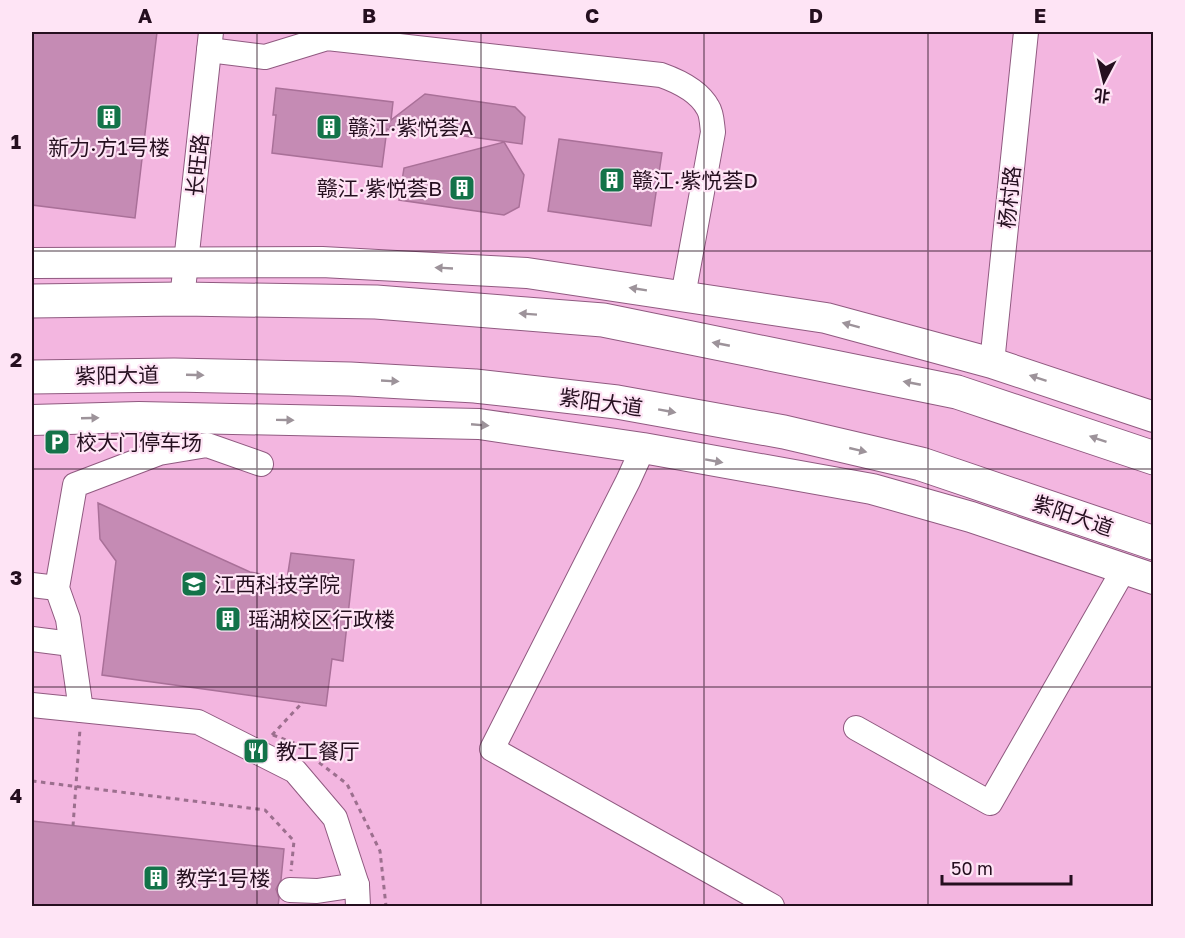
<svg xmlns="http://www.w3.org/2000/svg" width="1185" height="938" font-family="'Golos Text','Noto Sans SC',sans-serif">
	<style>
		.building { fill: #c58bb4; stroke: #a97098; stroke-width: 1.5 }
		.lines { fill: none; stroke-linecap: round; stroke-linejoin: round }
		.minor-casing { stroke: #905a80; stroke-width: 26 }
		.major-casing { stroke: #905a80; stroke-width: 32 }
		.highway-casing { stroke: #905a80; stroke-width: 35 }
		.path { stroke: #9c6f8e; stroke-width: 3; stroke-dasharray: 4.5 4.5; stroke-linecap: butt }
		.minor { stroke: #fff; stroke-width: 24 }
		.major { stroke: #fff; stroke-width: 30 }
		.highway { stroke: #fff; stroke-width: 33 }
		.oneway { fill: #9d939a }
		.grid { fill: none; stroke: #250f1f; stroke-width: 1.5; stroke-opacity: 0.55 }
		.labels { text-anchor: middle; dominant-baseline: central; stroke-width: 4.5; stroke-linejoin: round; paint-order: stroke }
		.poi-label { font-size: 21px; fill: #250f1f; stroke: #fee4f5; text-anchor: start }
		.street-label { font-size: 21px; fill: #250f1f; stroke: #fee4f5 }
		.neatline { fill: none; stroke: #250f1f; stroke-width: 2 }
		.grid-label { font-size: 20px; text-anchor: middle; font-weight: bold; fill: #250f1f }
	</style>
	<rect width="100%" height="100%" fill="#f3b6e0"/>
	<!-- building -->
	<g class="building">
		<path d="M32,32H157L135,218L32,205Z"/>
		<path d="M276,88L393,102L391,120L425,94L515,107L525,117L522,144L390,126V130L387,129L382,167L272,153L276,115H273Z"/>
		<path d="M559,139L662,153L651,226L548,211Z"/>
		<path d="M504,142L524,175L519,207L504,215L399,200L404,168Z"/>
		<path d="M98,503L250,572L287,579L291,553L354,560L343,661L332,659L326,706L102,675L116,561L100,539Z"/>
		<path d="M32,821L284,849L281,880L276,889L279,898L278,906H32Z"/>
	</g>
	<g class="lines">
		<!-- minor casing -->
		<g class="minor-casing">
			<g id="minor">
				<path d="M209,50L265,57L327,38L661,75C678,81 699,91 708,108C712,114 712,125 713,132L683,296"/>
				<path d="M182,299L211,32"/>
				<path d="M992,363L1026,32"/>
				<path d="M643,448L628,481L492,749L772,906"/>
				<path d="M32,585L57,588"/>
				<path d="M32,639L71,644"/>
				<path d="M32,705L198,722L295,771L335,818L357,885L358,906"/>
				<path d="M81,710L68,619L57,588L75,485L159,453L207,445L261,464"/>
				<path d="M856,728L990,803L1124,569"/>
				<path d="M290,890L317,891L357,885"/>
			</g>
		</g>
		<!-- major casing -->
		<g class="major-casing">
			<g id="major">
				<path d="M32,263L322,262L527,273L826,318L992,363L1154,417"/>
				<path d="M32,420L139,417L479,424L643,448L872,489L971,517L1154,579"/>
			</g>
		</g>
		<!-- highway casing -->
		<g class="highway-casing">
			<g id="highway">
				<path d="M32,301L182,299L376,302L603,320L957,392L1154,458"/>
				<path d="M32,377L174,375L350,379L475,386L617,402L784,432L921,464L1154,543"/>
			</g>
		</g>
		<!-- path -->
		<g class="path">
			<path d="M272,735L303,702"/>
			<path d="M273,735L294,743L304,751"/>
			<path d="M312,757L347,784L380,851L386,906"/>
			<path d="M32,781L265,810L294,841L291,871"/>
			<path d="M73,826L80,729"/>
		</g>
		<!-- minor -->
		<use href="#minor" class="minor"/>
		<!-- major -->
		<use href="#major" class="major"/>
		<!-- highway -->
		<use href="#highway" class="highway"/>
	</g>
	<!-- one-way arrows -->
	<defs><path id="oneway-solid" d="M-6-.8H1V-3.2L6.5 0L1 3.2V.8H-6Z" transform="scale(1.5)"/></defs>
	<g class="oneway">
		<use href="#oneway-solid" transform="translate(444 268) rotate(-177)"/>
		<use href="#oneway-solid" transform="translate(638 289) rotate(-171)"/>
		<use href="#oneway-solid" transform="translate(528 314) rotate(-176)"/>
		<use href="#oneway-solid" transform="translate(851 325) rotate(-165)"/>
		<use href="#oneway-solid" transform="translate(721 344) rotate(-169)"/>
		<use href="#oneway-solid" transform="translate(195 375) rotate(2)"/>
		<use href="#oneway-solid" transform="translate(1038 378) rotate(-162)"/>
		<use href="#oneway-solid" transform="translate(390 381) rotate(3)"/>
		<use href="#oneway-solid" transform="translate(912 383) rotate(-169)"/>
		<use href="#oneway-solid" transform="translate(667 411) rotate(10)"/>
		<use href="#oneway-solid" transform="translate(90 418) rotate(-2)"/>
		<use href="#oneway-solid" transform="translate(285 420) rotate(1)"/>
		<use href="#oneway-solid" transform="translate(480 425) rotate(5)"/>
		<use href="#oneway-solid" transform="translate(1098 439) rotate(-161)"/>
		<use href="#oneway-solid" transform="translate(858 450) rotate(13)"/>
		<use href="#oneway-solid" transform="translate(714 461) rotate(10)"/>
	</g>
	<!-- grid -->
	<path class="grid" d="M257,32V906M481,32V906M704,32V906M928,32V906M32,251H1154M32,469H1154M32,687H1154"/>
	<!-- icons -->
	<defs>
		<g id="building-square" transform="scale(1.35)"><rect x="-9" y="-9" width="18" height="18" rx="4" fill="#137349" stroke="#fee4f5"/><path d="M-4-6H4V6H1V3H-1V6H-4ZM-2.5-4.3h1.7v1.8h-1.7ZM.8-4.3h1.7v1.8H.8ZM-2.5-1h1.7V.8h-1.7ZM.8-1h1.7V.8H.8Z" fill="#fff"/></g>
		<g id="parking-square" transform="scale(1.35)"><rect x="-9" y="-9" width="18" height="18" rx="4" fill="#137349" stroke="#fee4f5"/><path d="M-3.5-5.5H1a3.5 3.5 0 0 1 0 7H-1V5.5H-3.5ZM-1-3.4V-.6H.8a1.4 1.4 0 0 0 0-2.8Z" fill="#fff"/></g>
		<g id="university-square" transform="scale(1.35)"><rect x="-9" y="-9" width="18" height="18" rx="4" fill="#137349" stroke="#fee4f5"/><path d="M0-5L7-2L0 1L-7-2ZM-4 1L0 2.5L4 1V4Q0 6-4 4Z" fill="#fff"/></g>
		<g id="restaurant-square" transform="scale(1.35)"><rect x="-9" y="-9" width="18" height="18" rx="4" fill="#137349" stroke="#fee4f5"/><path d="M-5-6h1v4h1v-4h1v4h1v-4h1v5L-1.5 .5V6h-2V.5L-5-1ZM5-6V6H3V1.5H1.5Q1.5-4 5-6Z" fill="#fff"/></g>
	</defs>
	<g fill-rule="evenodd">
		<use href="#building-square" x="109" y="117"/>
		<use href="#building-square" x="329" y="127"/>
		<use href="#building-square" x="612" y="180"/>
		<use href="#building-square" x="462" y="188"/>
		<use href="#parking-square" x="57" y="442"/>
		<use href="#university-square" x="194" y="584"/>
		<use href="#building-square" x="228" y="619"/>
		<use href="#restaurant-square" x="256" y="751"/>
		<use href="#building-square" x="156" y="878"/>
	</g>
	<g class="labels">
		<!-- poi labels -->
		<g class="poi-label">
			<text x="348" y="127">赣江·紫悦荟A</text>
			<text x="109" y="147" text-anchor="middle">新力·方1号楼</text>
			<text x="632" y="180">赣江·紫悦荟D</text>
			<text x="442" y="188" text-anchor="end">赣江·紫悦荟B</text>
			<text x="76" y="442">校大门停车场</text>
			<text x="214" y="584">江西科技学院</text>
			<text x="248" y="619">瑶湖校区行政楼</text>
			<text x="276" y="751">教工餐厅</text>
			<text x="176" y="878">教学1号楼</text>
		</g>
		<!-- street labels -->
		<g class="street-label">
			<text transform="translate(197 165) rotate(-84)">长旺路</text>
			<text transform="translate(1009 197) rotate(-84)">杨村路</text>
			<text transform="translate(117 375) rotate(-1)">紫阳大道</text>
			<text transform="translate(601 402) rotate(8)">紫阳大道</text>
			<text transform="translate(1073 515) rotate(19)">紫阳大道</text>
		</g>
	</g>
	<!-- border -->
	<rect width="1185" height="938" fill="none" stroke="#fee4f5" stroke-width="66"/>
	<!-- north arrow -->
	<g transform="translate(1104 81) rotate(187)" stroke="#fee4f5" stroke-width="4.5" paint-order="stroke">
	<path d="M0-4.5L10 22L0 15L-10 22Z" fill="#250f1f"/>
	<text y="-9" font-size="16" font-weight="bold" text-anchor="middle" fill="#250f1f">北</text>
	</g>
	<!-- scale -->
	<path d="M942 875v9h129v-9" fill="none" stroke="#250f1f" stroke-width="3"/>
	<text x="951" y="875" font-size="18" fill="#250f1f" stroke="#fee4f5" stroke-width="4.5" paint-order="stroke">50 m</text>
	<rect x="33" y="33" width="1119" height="872" class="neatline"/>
	<g class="grid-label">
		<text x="145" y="23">A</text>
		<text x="369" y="23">B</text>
		<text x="592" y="23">C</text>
		<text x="816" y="23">D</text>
		<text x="1040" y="23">E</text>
		<text x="16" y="149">1</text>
		<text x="16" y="367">2</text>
		<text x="16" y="585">3</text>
		<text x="16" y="803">4</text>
	</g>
</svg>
